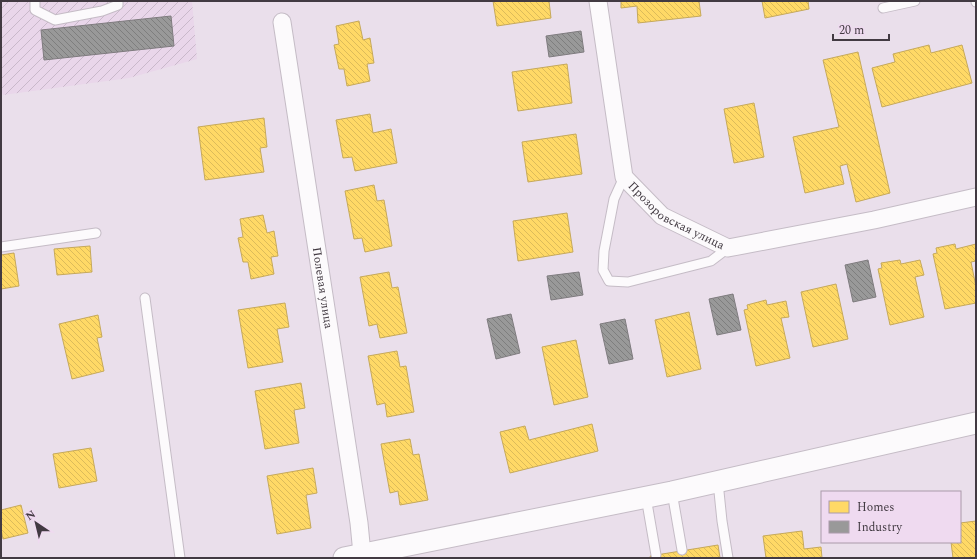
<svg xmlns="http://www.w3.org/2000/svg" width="977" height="559" font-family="Spectral,serif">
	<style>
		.industrial { fill: url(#industrial-furrows) }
		.homes { fill: url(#homes-back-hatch); stroke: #c6a95b }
		.industry { fill: url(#industry-back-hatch); stroke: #7f7c7f }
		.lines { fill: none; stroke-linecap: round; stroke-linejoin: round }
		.service-casing { stroke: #c5bcc6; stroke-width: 11 }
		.minor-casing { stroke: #c5bcc6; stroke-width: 19 }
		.tertiary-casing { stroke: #c5bcc6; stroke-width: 23 }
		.service { stroke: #fcfafc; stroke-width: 9 }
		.minor { stroke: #fcfafc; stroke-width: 17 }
		.tertiary { stroke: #fcfafc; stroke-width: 21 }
		.labels { text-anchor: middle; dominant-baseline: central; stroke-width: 4; stroke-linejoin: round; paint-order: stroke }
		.street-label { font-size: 12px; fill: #423a42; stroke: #efdaf0 }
	</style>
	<defs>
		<pattern id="industrial-furrows" width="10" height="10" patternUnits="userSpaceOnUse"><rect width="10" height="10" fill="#e9d6ea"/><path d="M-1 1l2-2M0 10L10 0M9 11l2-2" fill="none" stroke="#c9b8ca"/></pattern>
		<pattern id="homes-back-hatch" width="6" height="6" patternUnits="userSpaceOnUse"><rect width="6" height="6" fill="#ffd966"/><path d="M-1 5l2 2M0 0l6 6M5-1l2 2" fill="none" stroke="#dcbb5a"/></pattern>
		<pattern id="industry-back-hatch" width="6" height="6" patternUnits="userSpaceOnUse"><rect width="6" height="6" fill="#999"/><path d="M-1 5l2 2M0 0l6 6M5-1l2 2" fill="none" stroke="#7e7e7e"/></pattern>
	</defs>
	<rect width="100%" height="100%" fill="#eadfeb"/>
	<!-- industrial -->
	<path class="industrial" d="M1,1H192L197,59L129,78L3,95L1,90Z"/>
	<!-- homes -->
	<g class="homes">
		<path d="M493,1H549L551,18L497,26Z"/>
		<path d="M621,1H699L701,16L638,23L637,6L621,8Z"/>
		<path d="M762,1H808L809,9L765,18Z"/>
		<path d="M359,21L363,40L370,38L374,63L367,64L370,81L347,86L344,69H339L334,45L339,44L336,26Z"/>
		<path d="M929,45L931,53L962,45L972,83L882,107L872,68L895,62L893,54Z"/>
		<path d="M858,52L890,193L856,202L847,164L840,166L844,184L805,193L793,137L839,127L823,60Z"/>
		<path d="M567,64L572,103L518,111L512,72Z"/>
		<path d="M754,103L764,157L734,163L724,109Z"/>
		<path d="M370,114L373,133L391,129L397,163L355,171L352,157L343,158L336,120Z"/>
		<path d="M264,118L267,147L260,148L264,172L205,180L198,127Z"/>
		<path d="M576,134L582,174L528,182L522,142Z"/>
		<path d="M374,185L377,201L384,200L392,246L365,252L362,238L354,239L345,191Z"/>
		<path d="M567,213L573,252L518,261L513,221Z"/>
		<path d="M263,215L267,233L274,231L278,256L271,257L274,274L251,279L248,262H243L238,238L243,237L240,219Z"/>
		<path d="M955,244L956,249L976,244V261L971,262L976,287V303L945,309L933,254L937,253L936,248Z"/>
		<path d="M90,246L92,272L57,275L54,249Z"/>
		<path d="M14,253L19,286L1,289V255Z"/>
		<path d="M900,260L901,264L920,260L924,275L915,277L924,317L890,325L878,269L882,268L881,263Z"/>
		<path d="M389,272L392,288L398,287L407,333L380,338L377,324L369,326L360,277Z"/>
		<path d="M836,284L848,339L813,347L801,292Z"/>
		<path d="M766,300L767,305L786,301L789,317L781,318L790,358L756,366L744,310L748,309L747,305Z"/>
		<path d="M285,303L289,327L277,329L283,362L248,368L238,310Z"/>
		<path d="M689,312L701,369L667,377L655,320Z"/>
		<path d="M98,315L102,337L97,338L104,371L72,379L59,324Z"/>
		<path d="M576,340L588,397L554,405L542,347Z"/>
		<path d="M397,351L400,367L406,366L414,412L387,417L385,403L377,405L368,356Z"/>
		<path d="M301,383L305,408L294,410L299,443L265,449L255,391Z"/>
		<path d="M592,424L598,451L510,473L500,432L525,426L529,440Z"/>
		<path d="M410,439L413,455L419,454L428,500L400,505L398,491L390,493L381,444Z"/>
		<path d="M91,448L97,481L59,488L53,454Z"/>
		<path d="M313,468L317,493L306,495L311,528L277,534L267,476Z"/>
		<path d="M21,505L28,533L3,539L1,529V510Z"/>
		<path d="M976,521V558H953L951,542H960V523Z"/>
		<path d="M802,531L804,549L821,547L822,558H766L763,536Z"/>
		<path d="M718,545L720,558H651L650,556Z"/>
	</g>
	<!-- industry -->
	<g class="industry">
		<path d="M171,16L174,46L44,60L41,30Z"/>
		<path d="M581,31L584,52L549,57L546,36Z"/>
		<path d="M868,260L876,297L853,302L845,265Z"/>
		<path d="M579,272L583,295L551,300L547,276Z"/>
		<path d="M733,294L741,330L717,335L709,299Z"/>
		<path d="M511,314L520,353L496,359L487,319Z"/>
		<path d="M625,319L633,359L609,364L600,324Z"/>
	</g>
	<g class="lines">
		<!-- service casing -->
		<g class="service-casing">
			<g id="service">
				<path d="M35,1V10L55,20L102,11L118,5V1"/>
				<path d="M976,1V2"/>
				<path d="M883,8L915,1"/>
				<path d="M624,177L614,199L604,251L603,270L609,281L628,282L711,261L728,248"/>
				<path d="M1,247L96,233"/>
				<path d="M145,298L180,558"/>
				<path d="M718,482L722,521L728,558"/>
				<path d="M672,492L682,550"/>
				<path d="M646,497L656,555"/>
			</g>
		</g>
		<!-- minor casing -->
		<g class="minor-casing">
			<g id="minor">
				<path id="s1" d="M598,1L624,177L662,216L728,248L874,220L976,197"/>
				<path id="s2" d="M282,22L359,523L362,554"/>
			</g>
		</g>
		<!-- tertiary casing -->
		<g class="tertiary-casing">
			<path id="tertiary" d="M344,558L672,492L976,423"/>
		</g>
		<!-- service -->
		<use href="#service" class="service"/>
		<!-- minor -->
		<use href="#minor" class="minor"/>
		<!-- tertiary -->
		<use href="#tertiary" class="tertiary"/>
	</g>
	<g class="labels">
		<!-- street labels -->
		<g class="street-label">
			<text stroke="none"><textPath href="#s1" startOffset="244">Прозоровская улица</textPath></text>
			<text stroke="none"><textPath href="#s2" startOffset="269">Полевая улица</textPath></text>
		</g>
	</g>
	<!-- border -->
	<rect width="977" height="559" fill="none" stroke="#423a42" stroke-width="4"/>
	<!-- legend -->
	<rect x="821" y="491" width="140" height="52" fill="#efdaf0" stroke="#aa9aaa"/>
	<rect x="829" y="501" width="20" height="12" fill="#ffd966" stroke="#aa9aaa"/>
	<text x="857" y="511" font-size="12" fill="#423a42">Homes</text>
	<rect x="829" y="521" width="20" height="12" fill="#999999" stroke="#aa9aaa"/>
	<text x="857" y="531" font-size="12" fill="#423a42">Industry</text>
	<!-- north arrow -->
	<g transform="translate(36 523) rotate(325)" stroke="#efdaf0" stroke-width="3" paint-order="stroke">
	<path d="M0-3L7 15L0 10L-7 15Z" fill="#423a42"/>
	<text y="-6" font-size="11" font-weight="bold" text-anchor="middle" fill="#423a42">N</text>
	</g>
	<!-- scale -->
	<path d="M833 34v6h56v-6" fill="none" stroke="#423a42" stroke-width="2"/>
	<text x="839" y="34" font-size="12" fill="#423a42" stroke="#efdaf0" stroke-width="3" paint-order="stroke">20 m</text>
</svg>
